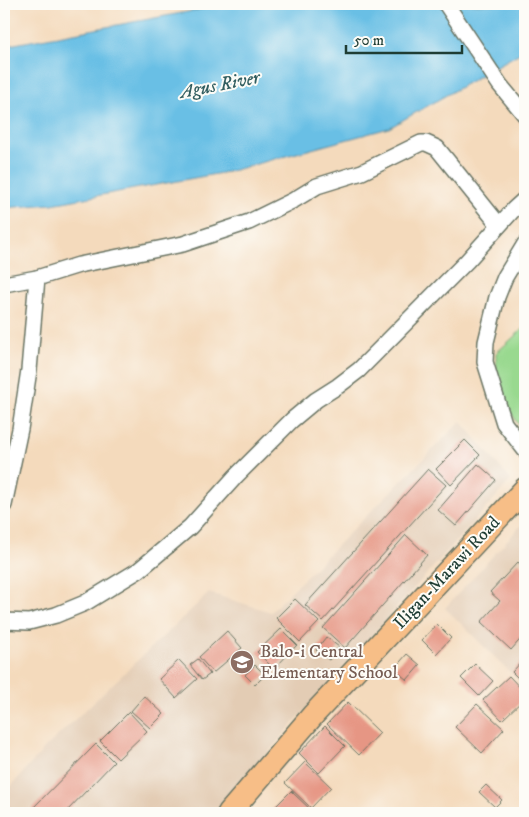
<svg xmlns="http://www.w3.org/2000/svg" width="529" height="817" font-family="'IM FELL DW Pica',serif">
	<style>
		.built { fill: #e3ccb4 }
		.green { fill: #99d98f; stroke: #5c8b62 }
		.water { fill: #69bfe5; stroke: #447e8c }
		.building { fill: #e69684 }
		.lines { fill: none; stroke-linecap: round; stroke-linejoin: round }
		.minor-casing { stroke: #6a7464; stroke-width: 18 }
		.highway-casing { stroke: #6a7464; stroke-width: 25 }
		.minor { stroke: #fff; stroke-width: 15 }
		.highway { stroke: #f7be87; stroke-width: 22 }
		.labels { text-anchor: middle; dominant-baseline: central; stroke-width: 4; stroke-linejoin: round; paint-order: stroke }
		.street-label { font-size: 18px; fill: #1f3d34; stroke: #fdfcf7 }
		.education-label { font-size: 18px; fill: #785e54; stroke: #fdfcf7; text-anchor: start }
		.water-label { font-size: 19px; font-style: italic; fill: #325e60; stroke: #fdfcf7 }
	</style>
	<rect width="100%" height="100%" fill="#fdfcf7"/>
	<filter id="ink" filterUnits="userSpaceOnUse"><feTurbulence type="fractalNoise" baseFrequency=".02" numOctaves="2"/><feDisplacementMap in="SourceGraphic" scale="10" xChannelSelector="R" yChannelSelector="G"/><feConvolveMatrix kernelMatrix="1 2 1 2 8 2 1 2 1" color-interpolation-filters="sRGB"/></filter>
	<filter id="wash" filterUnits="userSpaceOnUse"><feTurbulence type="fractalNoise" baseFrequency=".0096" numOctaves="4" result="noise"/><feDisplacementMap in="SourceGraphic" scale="20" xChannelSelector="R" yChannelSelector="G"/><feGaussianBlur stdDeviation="1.12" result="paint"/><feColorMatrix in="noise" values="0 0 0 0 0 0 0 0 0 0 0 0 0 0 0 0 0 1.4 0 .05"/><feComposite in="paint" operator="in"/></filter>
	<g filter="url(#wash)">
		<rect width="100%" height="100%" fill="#f4dabc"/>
		<!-- built -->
		<g class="built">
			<path d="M461,421L511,480L304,711L216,813H4V794L45,748L209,593L271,612Z"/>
			<path d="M525,521V687L445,608Z"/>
		</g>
		<!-- green -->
		<path class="green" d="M525,327V434L497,392L496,353Z"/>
		<!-- water -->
		<path class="water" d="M230,4H525V50L389,128L227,172L52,204L4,208V46Z"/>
		<g id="blocks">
			<!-- building -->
			<g class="building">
				<path d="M465,440L480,455L451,485L436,469Z"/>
				<path d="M478,464L496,480L456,526L438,510Z"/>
				<path d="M428,469L446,485L323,621L305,605Z"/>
				<path d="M406,535L427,555L345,648L323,628Z"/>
				<path d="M518,562L525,569V634L511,650L481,622L500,601L490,592Z"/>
				<path d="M295,599L319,622L300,642L276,618Z"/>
				<path d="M437,624L451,638L436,654L422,640Z"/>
				<path d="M281,629L297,645L274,669L257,652Z"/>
				<path d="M227,631L242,648L213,673L199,657Z"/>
				<path d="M326,637L339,647L329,660L316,650Z"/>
				<path d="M407,654L420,665L407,680L394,669Z"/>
				<path d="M525,658V685L512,672Z"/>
				<path d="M198,659L210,674L202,680L190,665Z"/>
				<path d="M179,660L197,679L176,698L159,679Z"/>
				<path d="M475,664L493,681L479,696L461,678Z"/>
				<path d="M255,665L265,675L255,685L245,675Z"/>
				<path d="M509,676L525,693V698L502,720L483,700Z"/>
				<path d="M144,696L164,714L150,728L131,711Z"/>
				<path d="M348,702L380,733L359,755L327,724Z"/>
				<path d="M477,704L504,729L482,753L455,727Z"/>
				<path d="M129,712L147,731L118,759L100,741Z"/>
				<path d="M325,726L345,746L319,773L299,753Z"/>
				<path d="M96,744L114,762L65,813H28Z"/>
				<path d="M305,762L331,787L311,808L285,783Z"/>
				<path d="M486,785L502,800L495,807L479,792Z"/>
				<path d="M291,791L314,813H269Z"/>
				<path d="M5,802L15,813H4Z"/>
			</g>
		</g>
	</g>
	<g filter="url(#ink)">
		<use href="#blocks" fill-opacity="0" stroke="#6a7464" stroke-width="1"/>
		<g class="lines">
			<!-- minor casing -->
			<g class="minor-casing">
				<g id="minor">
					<path d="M446,4L500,85L525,115"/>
					<path d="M525,244L505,277L497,297L486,342L485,362L504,423L525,450"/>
					<path d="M4,284L37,278L79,265L183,244L249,222L294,200L317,186L362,172L421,143H426L437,148L499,225"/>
					<path d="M4,505L20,429L29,370L37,278"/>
					<path d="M4,621L29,622L56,615L85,603L139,570L190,527L236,476L292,420L316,400L338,386L359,370L467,261L514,209L525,199"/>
				</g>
			</g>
			<!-- highway casing -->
			<g class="highway-casing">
				<path id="highway" d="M229,813L314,714L525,489"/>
			</g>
			<!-- minor -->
			<use href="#minor" class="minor"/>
			<!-- highway -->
			<use href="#highway" class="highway"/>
		</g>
	</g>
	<!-- icons -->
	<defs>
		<g id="school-disc" transform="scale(1.25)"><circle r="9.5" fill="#8d6e63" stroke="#fdfcf7"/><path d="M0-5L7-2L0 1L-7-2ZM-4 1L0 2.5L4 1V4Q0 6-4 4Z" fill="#fff"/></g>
	</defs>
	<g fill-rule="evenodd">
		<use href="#school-disc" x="242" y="662"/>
	</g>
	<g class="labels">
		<!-- street labels -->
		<g class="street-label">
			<text transform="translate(447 573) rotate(-47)">Iligan-Marawi Road</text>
		</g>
		<!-- education labels -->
		<g class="education-label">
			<text x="260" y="652">Balo-i Central<tspan x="260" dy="21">Elementary School</tspan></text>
		</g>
		<!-- water labels -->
		<g class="water-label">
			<text transform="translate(220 85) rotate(-11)">Agus River</text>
		</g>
	</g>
	<!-- margin -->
	<rect width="529" height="817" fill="none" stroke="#fdfcf7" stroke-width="20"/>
	<!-- scale -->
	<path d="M346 45v8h116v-8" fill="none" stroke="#1f3d34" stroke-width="2.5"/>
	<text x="354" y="45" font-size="15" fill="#1f3d34" stroke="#fdfcf7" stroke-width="4" paint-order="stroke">50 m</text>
</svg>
